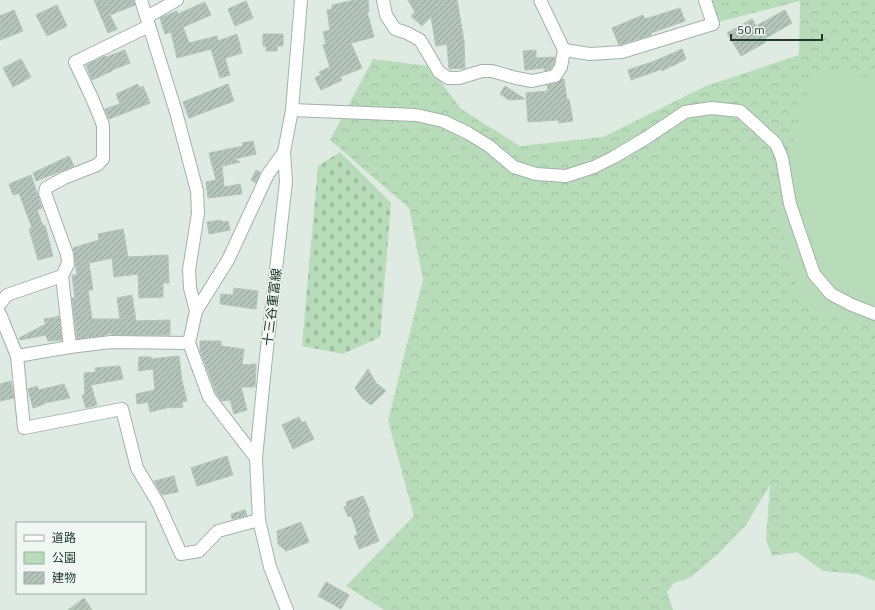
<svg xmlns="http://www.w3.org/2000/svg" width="875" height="610" font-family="'IBM Plex Sans','Noto Sans JP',sans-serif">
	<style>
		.forest { fill: url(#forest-crowns) }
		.cemetery { fill: url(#cemetery-stones) }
		.park { fill: #b8dcba }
		.building { fill: url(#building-hatch); stroke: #b2c4b9 }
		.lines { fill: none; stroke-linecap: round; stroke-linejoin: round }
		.minor-casing { stroke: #a2b2a9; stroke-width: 14 }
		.tertiary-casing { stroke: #a2b2a9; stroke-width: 14 }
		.secondary-casing { stroke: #9eb6a9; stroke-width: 14 }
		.minor { stroke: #fff; stroke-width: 12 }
		.tertiary { stroke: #fff; stroke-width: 12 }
		.secondary { stroke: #fff; stroke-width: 12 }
		.labels { text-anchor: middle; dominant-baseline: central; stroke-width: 3; stroke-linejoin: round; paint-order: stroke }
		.street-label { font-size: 13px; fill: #203a2e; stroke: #f0f7f2 }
	</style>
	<defs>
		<pattern id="forest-crowns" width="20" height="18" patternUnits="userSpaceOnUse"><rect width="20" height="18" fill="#b8dcba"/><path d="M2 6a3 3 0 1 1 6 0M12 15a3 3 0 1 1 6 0" fill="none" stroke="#9ebea0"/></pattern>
		<pattern id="cemetery-stones" width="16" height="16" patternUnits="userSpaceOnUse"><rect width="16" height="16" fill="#b8dcba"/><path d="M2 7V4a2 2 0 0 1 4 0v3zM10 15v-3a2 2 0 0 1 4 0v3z" fill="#9ebea0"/></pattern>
		<pattern id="building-hatch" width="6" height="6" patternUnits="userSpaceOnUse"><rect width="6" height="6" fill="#b5c5bb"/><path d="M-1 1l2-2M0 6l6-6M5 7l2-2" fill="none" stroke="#93a198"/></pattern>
	</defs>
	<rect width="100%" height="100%" fill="#dfeae3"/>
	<!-- forest -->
	<path class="forest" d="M705,0H875V581L857,574L823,571L797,552L772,556L766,539L770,485L746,525L718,554L691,577L674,583L667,592L673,610H384L346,586L414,516L388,421L423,279L409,208L330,140L373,59L429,66L461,109L520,146L603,137L706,86L799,55L800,1L715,23Z"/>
	<!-- cemetery -->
	<path class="cemetery" d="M340,152L391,203L380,337L343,354L302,346L318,166Z"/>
	<!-- park -->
	<path class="park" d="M815,70L875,78V336L870,328L802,305L774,201Z"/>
	<!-- building -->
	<g class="building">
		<path d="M94,0H134L135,5L110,15L117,29L108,33Z"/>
		<path d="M355,0H368L369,12H367L374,37L351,43L362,68L340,77L342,80L321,90L315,78L321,75L319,72L330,67L323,45L326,44L323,32L330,30L327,10L332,9V5Z"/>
		<path d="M408,0H457L464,41L465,68L449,69L447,44L436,46L431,17L422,26L411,16L415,12Z"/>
		<path d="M246,1L253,18L235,26L228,9Z"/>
		<path d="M205,2L211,15L183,27L189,43L217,36L218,41L237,34L242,53L225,58L230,75L220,78L211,49L177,58L171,32L165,34L160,18L177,11L178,14Z"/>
		<path d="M57,5L67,26L47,36L36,15Z"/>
		<path d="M680,8L685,21L651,33V35L648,36L619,45L612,28L643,15L645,19Z"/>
		<path d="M14,10L23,31L0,40V16Z"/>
		<path d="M785,10L792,23L764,39L766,42L741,56L727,33L752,19L756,26Z"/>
		<path d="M263,34H283V46H277V51H266V46H263Z"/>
		<path d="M682,49L686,59L662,71V69L631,80L628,70L655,61Z"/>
		<path d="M125,50L130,63L112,70V71L92,80L86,65L105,56L106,57Z"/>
		<path d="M536,50V58L555,57L554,64L550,69L545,71L544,68L525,70L523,51Z"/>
		<path d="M21,59L31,77L13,87L3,68Z"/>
		<path d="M562,79H564L567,100L569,99L573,121L559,123L558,120L528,122L526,93L548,91L547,85L557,83Z"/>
		<path d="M138,84L139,88L143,86L150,103L109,119L105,109L120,104L116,94Z"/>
		<path d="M228,84L234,101L189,118L183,102Z"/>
		<path d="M505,86L525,99L509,100L500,94Z"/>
		<path d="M253,141L256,154L235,159L240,162L222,166L224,187L240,184L242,194L208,198L206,182L216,180L209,153L243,146L242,143Z"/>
		<path d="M69,156L74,166L36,181L33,173Z"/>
		<path d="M256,170L260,172L256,183L251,180Z"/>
		<path d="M31,175L42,208L37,210L43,226L45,225L53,256L38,260L29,229L32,228L19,193L13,195L9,184Z"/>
		<path d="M221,220L222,222L228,221L230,230L209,234L207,222Z"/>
		<path d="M123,229L128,257L168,255L169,283H163V297L139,298L138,274L114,277L112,258L89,263L93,290H88L92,319H120L117,298L132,295L136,321L170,320V335H112L111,333L102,336L77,339L72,298H75L72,275H77L73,248L99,240L98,234Z"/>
		<path d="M234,288L258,291L256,309L220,304L221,294L233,295Z"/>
		<path d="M57,316H59L62,340L48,341L46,335L20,340L19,338L46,324L44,319L57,317Z"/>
		<path d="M200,341H221V346L244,349L242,365L256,364L255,387H241L247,410L234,414L230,400L221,401L216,393L200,350Z"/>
		<path d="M179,356L182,381L187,401L182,402L183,407L171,408L170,407L150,412L148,402L137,404L136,394L155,390L153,369L138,371L139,357H151V359Z"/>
		<path d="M120,366L123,379L91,385L97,405L86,408L82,395H85L84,373L96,372L95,368Z"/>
		<path d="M368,369L376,383L386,391L371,405L362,398L355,388Z"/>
		<path d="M11,381L14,398L0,401V384Z"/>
		<path d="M64,384L70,398L44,403L45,404L33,408L28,389L37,386L39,390Z"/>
		<path d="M299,417L302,423L305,421L314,439L293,449L282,425Z"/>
		<path d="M227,456L233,475L197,486L191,468Z"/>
		<path d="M174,476L178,492L162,495L154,481Z"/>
		<path d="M363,496L370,512H368L379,541L359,549L354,536L358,535L351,515L348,517L344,507L347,506L346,502Z"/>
		<path d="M245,510L247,516L232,519L231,514Z"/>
		<path d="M301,522L309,542L286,551L278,544L277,531Z"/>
		<path d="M326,582L349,595L341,609L318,596Z"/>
		<path d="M84,598L92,610H68Z"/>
	</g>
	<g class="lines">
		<!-- minor casing -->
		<g class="minor-casing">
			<g id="minor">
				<path d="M141,0L176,112L197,191L198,213L189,270L190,288L196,311"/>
				<path d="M383,0L386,15L395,29L407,33L420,40L439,72L448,78H459L482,71H492L516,78L532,81L555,76L561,67L564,50L540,0"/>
				<path d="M147,17L177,0"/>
				<path d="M564,50L590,54L622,52L713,24L705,0"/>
				<path d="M62,276L68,264L67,254L45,193L46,188L64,178L97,165L103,159V125L92,98L75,62L149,26"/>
				<path d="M0,304L7,295L62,276L70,347L111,342L189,343"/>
				<path d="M0,314L17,356L70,347"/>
				<path d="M17,356L24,428L122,409L137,468L158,503L181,554L199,551L218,531L259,520"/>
				<path d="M256,458L209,397L189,343L196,311L228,260L268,174L284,152"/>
			</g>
		</g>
		<!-- tertiary casing -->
		<g class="tertiary-casing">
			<path id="tertiary" d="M292,110L416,115L443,121L468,133L489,146L514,167L536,174L566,176L594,167L614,157L646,138L685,112L711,108L740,111L760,129L776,144L782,158L790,204L814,274L831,294L852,305L875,314"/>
		</g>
		<!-- secondary casing -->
		<g class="secondary-casing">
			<path id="secondary" d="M287,610L270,567L259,520L256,458L266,357L286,182L284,152L292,110L301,0"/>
		</g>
		<!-- minor -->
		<use href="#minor" class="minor"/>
		<!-- tertiary -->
		<use href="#tertiary" class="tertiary"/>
		<!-- secondary -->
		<use href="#secondary" class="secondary"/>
	</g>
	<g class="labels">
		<!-- street labels -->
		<g class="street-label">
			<text transform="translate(272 307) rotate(-83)">十三谷重富線</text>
		</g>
	</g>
	<!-- legend -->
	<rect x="16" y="522" width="130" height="72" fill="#f0f7f2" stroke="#9daba4"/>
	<rect x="24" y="535" width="20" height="6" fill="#ffffff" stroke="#9daba4"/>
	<text x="52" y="542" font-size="12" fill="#203a2e">道路</text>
	<rect x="24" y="552" width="20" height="12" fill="#b8dcba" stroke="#9daba4"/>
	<text x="52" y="562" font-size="12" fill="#203a2e">公園</text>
	<rect x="24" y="572" width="20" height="12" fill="url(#building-hatch)" stroke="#9daba4"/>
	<text x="52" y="582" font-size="12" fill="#203a2e">建物</text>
	<!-- scale -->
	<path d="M731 34v6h91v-6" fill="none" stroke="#203a2e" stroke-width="2"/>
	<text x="737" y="34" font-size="12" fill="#203a2e" stroke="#f0f7f2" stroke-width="3" paint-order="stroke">50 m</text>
</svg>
